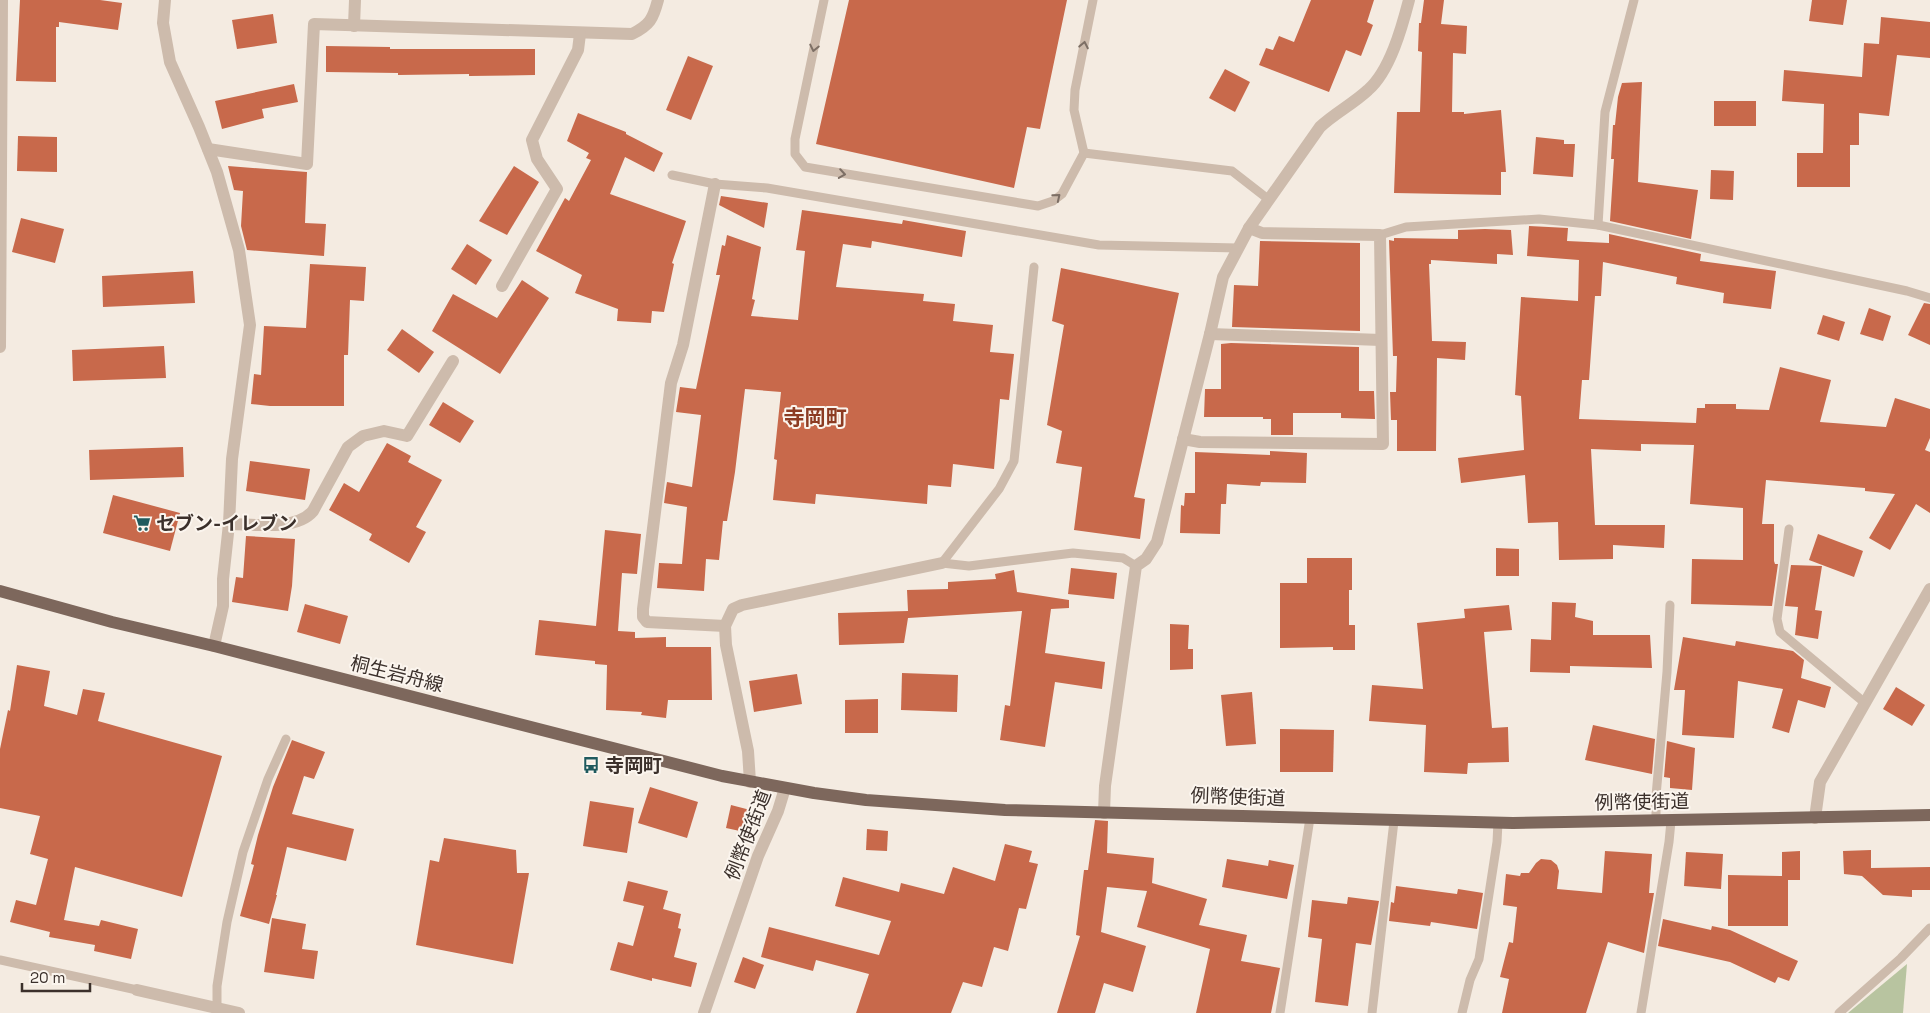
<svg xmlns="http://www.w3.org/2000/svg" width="1930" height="1013" font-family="'Space Grotesk','Noto Sans JP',sans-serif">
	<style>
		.green { fill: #b8c4a0 }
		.building { fill: #c8694b }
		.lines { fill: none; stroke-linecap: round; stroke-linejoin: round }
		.lane { stroke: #cdbbac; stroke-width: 9 }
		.street { stroke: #cdbbac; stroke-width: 12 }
		.primary { stroke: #7d675c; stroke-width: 12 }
		.oneway { stroke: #7d6f65 }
		.labels { text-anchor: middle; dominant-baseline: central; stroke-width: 4; stroke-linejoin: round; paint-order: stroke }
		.poi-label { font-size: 19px; font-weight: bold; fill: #3b302b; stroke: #fbf5ee; text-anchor: start }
		.street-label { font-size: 19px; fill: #3b302b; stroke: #fbf5ee }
		.quarter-label { font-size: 21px; font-weight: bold; fill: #8c3b22; stroke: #fbf5ee }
	</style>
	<rect width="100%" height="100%" fill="#f4ebe1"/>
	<!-- green -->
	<path class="green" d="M1907,964L1903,1013H1848Z"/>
	<!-- building -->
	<g class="building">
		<path d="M20,0H100L122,3L118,30L59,22V27H56V82L16,81Z"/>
		<path d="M849,0H1067L1040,129L1027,127L1014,188L816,144Z"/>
		<path d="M1311,0H1374L1367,22L1373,25L1361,56L1346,50L1329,92L1259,65L1266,48L1273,50L1279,36L1294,42Z"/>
		<path d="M1424,0H1444L1441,24L1467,26L1466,54L1453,53L1452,112H1464V114L1501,110L1506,172H1501V195L1394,193L1397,112H1420L1422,52L1418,51L1419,23H1421Z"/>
		<path d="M1812,0H1847L1843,25L1809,21Z"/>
		<path d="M273,14L277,43L237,49L232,20Z"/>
		<path d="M1881,17L1930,22V58L1897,55L1889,116L1859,113V145H1850V187H1797V153H1823L1824,104L1782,101L1784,70L1862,77L1864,43L1879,44Z"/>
		<path d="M326,46L390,47V49H535V75L469,76V74L398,75V73L326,72Z"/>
		<path d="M688,56L713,66L691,120L666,110Z"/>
		<path d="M1225,69L1250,82L1235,112L1209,98Z"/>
		<path d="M1642,82L1638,182L1698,190L1691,239L1610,221L1614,159H1611L1613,125H1615L1618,97L1622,83Z"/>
		<path d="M294,84L298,102L262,109L264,118L222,129L215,101Z"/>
		<rect x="1714" y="101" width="42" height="25"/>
		<path d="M578,113L626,132V134L663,153L654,172L625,157L610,194L686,221L672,263L674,264L664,312L652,311L651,323L617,321L618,309L575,293L582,275L536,251L565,198L569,201L591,160L586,158L589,153L567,141Z"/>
		<path d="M18,136L57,137V172L17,171Z"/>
		<path d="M1536,137L1564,140V144H1575L1573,177L1533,174Z"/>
		<path d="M228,166L307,172L305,223L326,224L324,256L247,250L241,226L243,191L234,190Z"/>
		<path d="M514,166L539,182L507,235L479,221Z"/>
		<path d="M1711,170L1734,171L1733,200L1710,199Z"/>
		<path d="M721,196L768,203L764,228L719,205Z"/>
		<path d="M802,210L902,224L903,220L966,231L962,257L872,241L871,248L843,244L836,287L924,294L923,301L955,304L953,321L993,325L990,352L1014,354L1009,400L1000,399L994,469L953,464L951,487L928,485L927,504L816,494L815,504L773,500L777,460L774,459L781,392L745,389L735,472L727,521H723L719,560L706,559L704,591L657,588L659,563L682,564L687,507L664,503L666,488L667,482L692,487L701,415L676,412L680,387L696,389L720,275H716L722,245L725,246L727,235L761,247L752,299L755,300L751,316L798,320L805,251L796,250Z"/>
		<path d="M21,218L64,229L55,263L12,252Z"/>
		<path d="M1529,226L1568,228L1567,241L1609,243V234L1701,254L1700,261L1776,271L1771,309L1723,303L1724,293L1676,284L1677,277L1603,262L1601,296H1595L1589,380H1582L1579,419L1696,423L1697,408H1705V404H1736V409L1769,410L1780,367L1831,380L1820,422L1886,427L1895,398L1930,409V438L1925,450L1930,452V513L1916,504L1890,550L1869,538L1895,494L1865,491V488L1766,480L1762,524H1774V561L1775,564H1778L1772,606L1691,604L1692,559L1743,560V508L1690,504L1694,445L1641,444V451L1591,449L1595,525H1665L1664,548L1613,545V559L1559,560L1558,522L1528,523L1525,475L1461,483L1458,458L1524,450L1521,396L1515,395L1521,297L1578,301L1579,260L1527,256Z"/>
		<path d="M1485,229L1511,230L1513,255L1497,254V264L1431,260V264H1429L1432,341L1466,342L1465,360L1437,358L1436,451H1397V420H1391L1390,392H1396L1397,356H1393L1389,240L1394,241V238L1458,239V230Z"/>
		<path d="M1260,241L1360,243V331L1232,327L1234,285L1258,286Z"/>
		<path d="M467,244L492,260L476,285L451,269Z"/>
		<path d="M310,264L366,267L364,301L350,300L348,355H344V406H270L251,404L254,374L261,375L264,326L306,328Z"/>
		<path d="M1061,268L1179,293L1134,497L1145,499L1140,539L1074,530L1082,467L1056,463L1062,431L1047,425L1064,325L1052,321Z"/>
		<path d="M193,271L195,303L103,307L102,276Z"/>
		<path d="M522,280L549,298L500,374L432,331L453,294L497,318Z"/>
		<path d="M1924,303L1930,304V345L1908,335Z"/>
		<path d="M1869,308L1891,316L1883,341L1860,334Z"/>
		<path d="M1823,315L1845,322L1839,341L1817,334Z"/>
		<path d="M402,329L434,352L419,373L387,350Z"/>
		<path d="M1231,343L1359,347V391H1374L1375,419L1341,418V413H1293V435H1271V419H1263V417H1204L1205,389H1221V344Z"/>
		<path d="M164,346L166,378L73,381L72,350Z"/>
		<path d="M443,402L474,421L460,443L429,425Z"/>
		<path d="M387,443L411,456L408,462L442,480L416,527L426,532L409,563L369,540L372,534L329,510L344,483L359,492Z"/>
		<path d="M183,447L184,477L90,480L89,450Z"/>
		<path d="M1270,451L1307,453L1306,483L1261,482L1260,486L1227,484L1226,504H1221L1220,534L1180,533L1181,505L1184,506L1185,493H1195V452L1270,455Z"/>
		<path d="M250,461L310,469L305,500L246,491Z"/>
		<path d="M113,495L180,513L170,551L103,533Z"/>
		<path d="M605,530L641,534L637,574L622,573L618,631L635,632V638L666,637V647H711L712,700H668L666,718L641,715L642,712L606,710L607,665L595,664V661L535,655L539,620L596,626Z"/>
		<path d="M1818,534L1863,551L1854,577L1809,560Z"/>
		<path d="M246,536L295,539L292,586L288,611L232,602L236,577L243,578Z"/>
		<path d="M1496,548L1519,549V576H1496Z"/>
		<path d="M1307,558H1352V590H1349V625H1355V650H1333V647L1280,648V583H1307Z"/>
		<path d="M1791,565L1822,566L1815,610L1822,611L1818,639L1795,635L1798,607L1785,606Z"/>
		<path d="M1071,568L1117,573L1114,599L1068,594Z"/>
		<path d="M1014,570L1017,592L1069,600V608L1051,609L1045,653L1105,662L1102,689L1055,682L1045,747L1000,740L1005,705L1010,706L1022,611L908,618L904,643L839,645L838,613L908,611L907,590L948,589V582L996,579L995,574Z"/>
		<path d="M1552,602L1576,603L1575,617L1593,621V635H1650L1652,668L1570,666V673L1530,672L1531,639L1551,640Z"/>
		<path d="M305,604L348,616L340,644L297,632Z"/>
		<path d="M1509,605L1512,630L1484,632L1492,728L1508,727L1509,762L1468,763L1467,774L1424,772L1426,725L1369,721L1372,685L1423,689L1417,623L1465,618L1464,609Z"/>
		<path d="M1170,624L1189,625L1188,649H1193V669L1170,670Z"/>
		<path d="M1683,637L1735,646L1736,641L1793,651L1804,660L1801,678L1831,687L1825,708L1798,700L1789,733L1772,728L1783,689L1738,681L1734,738L1682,735L1685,690H1674Z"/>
		<path d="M17,665L50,671L44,706L77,715L83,689L105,693L98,721L222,756L182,897L75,867L64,920L99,926L101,920L138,929L131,959L94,951L95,945L49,937L50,932L10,922L16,900L36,905L48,859L30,854L40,816L0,808V749L8,710L10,711Z"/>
		<path d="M902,673L958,675L957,712L901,710Z"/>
		<path d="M797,674L802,704L754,712L749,681Z"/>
		<path d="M1896,687L1925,705L1912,726L1883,709Z"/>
		<path d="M1252,692L1256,744L1226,746L1221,695Z"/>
		<path d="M878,699V733H845V700Z"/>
		<path d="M1593,725L1655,739L1652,774L1585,760Z"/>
		<path d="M1280,729L1334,730L1333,772H1280Z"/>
		<path d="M292,740L325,752L314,779L304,776L292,814L354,829L346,861L287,847L276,895H277L269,924L240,916L254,865L251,864L258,835L273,787Z"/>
		<path d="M1667,741L1695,748L1692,790L1670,788V778L1664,777Z"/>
		<path d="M650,787L698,802L687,838L638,823Z"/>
		<path d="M590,801L634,808L627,853L583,846Z"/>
		<path d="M731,805L754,811L749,833L726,828Z"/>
		<path d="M1095,820L1108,821L1107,853L1154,858L1152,883L1207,899L1199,925L1247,935L1241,961L1280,968L1271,1013H1196L1210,949L1137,927L1147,891L1107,887L1101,932L1146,946L1133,992L1104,983L1095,1013H1057L1080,936L1076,935L1084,870H1088Z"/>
		<path d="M867,829L888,831L887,851L866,850Z"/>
		<path d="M444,838L516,850L517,873H529L513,964L416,945L430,860L439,862Z"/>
		<path d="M1005,844L1032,851L1029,862L1038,864L1026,909L1019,908L1008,951L994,947L982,987L963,982L951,1013H856L869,974L816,960L813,971L761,957L769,927L879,955L891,921L835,906L843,877L899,892L901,883L944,894L953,867L995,881Z"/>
		<path d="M1871,850V868L1930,867V890H1912V897L1883,895L1862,876L1844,874L1843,851Z"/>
		<path d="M1605,851L1652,854L1649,893H1654L1644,953L1608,942L1586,1013H1502L1509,979L1500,977L1509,942L1513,943L1517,907L1503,905L1506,874L1520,876L1521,873H1529L1536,863L1541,859L1551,860L1557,865L1559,871L1557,889L1602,893Z"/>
		<path d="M1800,851V880H1788V926H1728V875L1782,876V852Z"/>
		<path d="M1686,852L1723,854L1721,889L1684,886Z"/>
		<path d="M1227,859L1268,866L1269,860L1294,865L1287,899L1222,887Z"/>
		<path d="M628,881L668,891L663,909L681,914L678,928L681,929L674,957L697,963L691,987L652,978V981L610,970L618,942L633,946L644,906L623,901Z"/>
		<path d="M1396,886L1457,894L1458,889L1483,893L1477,929L1431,922L1430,926L1389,921L1391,902L1394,903Z"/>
		<path d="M1348,897L1379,901L1371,945L1356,943L1348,1006L1315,1002L1322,939L1308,937L1312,900L1347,904Z"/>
		<path d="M272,918L306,924L302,949L318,951L314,979L264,972Z"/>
		<path d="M1663,919L1711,930L1712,926L1730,930L1798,961L1789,981L1778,977L1775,983L1730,962L1658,946Z"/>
		<path d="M743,957L764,965L755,989L734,982Z"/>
	</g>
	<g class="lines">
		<!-- lane -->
		<g class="lane">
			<path d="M824,0L795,139V154L805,167L1038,206L1053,201L1062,194L1084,153L1074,110L1075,90L1093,0"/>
			<path d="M1084,153L1232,171L1268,199"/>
			<path d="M672,175L715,184L767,188L1099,245L1238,248"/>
			<path d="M1598,225L1605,112L1634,0"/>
			<path d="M1380,235L1406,227L1539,219L1598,225L1907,291L1930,298"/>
			<path d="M1789,529L1777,619L1780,632L1865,703"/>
			<path d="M942,563L999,489L1014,461L1034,267"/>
			<path d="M942,563L969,566L1073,553L1123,558L1136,566"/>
			<path d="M1656,821V796L1667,672L1670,605"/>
			<path d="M0,960L137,990"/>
			<path d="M217,1013V986L227,922L243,852L268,779L286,739"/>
			<path d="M1280,1013L1310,818"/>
			<path d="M1372,1013L1394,821"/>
			<path d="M1462,1013L1470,980L1479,959L1497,842L1498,822"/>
			<path d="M1641,1013L1669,842L1671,821"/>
			<path d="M1839,1013L1901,958L1930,928"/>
		</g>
		<!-- street -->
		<g class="street">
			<path d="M165,0L163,23L170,62L199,127L217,172L239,250L250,325L232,459L229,524L223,579V606L214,646"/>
			<path d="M354,26L355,0"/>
			<path d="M208,149L307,164L314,24L632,34C650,25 653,19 658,0"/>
			<path d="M715,184L683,345L671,383L643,609V617L647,622L725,626"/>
			<path d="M502,286L557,189L537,159L532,140L578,50L580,34"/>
			<path d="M1210,334L1381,340"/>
			<path d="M0,347L2,0"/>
			<path d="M1183,439L1200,442L1383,444L1380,235L1262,233L1249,228"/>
			<path d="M229,524C254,524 296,531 313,511L348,447L363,436L384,431L407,436L453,361"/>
			<path d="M750,782L748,751L726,645L725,626L733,609L742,605L942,563"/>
			<path d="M1104,813L1105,786L1136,566L1146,559L1157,542L1210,334L1223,277L1249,228L1320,127C1335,113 1353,104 1368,90C1390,71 1402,27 1409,0"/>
			<path d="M1815,818L1820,782L1930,589"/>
			<path d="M137,990L239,1013"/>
			<path d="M704,1013L758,856L778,811L785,788"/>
		</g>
		<!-- primary -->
		<path class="primary" d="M0,591L112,622L214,646L722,776L814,793L866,800L1005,810L1513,823L1930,815"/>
	</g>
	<!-- one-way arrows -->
	<defs><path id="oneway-chevron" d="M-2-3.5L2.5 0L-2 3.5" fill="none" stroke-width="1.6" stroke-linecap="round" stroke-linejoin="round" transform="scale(1.25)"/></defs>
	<g class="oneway">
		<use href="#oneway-chevron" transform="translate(1084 45) rotate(-79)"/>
		<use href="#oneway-chevron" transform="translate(814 48) rotate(102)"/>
		<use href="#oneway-chevron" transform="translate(842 174) rotate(9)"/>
		<use href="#oneway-chevron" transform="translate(1057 197) rotate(-39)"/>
	</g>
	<!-- icons -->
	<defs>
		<g id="supermarket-bare" transform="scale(1.35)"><path d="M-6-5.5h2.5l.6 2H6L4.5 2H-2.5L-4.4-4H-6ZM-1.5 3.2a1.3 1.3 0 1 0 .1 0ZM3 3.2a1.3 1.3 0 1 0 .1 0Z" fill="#1f5a5e" stroke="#fbf5ee" stroke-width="2.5" paint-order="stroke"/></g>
		<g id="bus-bare" transform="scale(1.35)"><path d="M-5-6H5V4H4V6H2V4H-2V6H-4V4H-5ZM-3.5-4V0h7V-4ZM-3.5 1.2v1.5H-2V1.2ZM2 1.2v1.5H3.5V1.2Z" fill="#1f5a5e" stroke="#fbf5ee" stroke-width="2.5" paint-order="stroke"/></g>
	</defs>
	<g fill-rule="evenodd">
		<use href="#supermarket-bare" x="142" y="523"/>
		<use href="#bus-bare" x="591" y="765"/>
	</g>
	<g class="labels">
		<!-- poi labels -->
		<g class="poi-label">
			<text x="156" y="523">セブン-イレブン</text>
			<text x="605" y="765">寺岡町</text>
		</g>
		<!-- street labels -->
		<g class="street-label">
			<text transform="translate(397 674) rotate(14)">桐生岩舟線</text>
			<text transform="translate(1238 797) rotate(2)">例幣使街道</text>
			<text transform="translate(1642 802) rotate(-1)">例幣使街道</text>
			<text transform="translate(748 835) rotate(-69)">例幣使街道</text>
		</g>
		<!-- quarter labels -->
		<g class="quarter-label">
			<text x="815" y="417">寺岡町</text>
		</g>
	</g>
	<!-- scale -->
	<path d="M22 983v8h68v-8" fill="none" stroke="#3b302b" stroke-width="2.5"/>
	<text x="30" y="983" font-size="15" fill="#3b302b" stroke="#fbf5ee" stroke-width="4" paint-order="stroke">20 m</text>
</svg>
